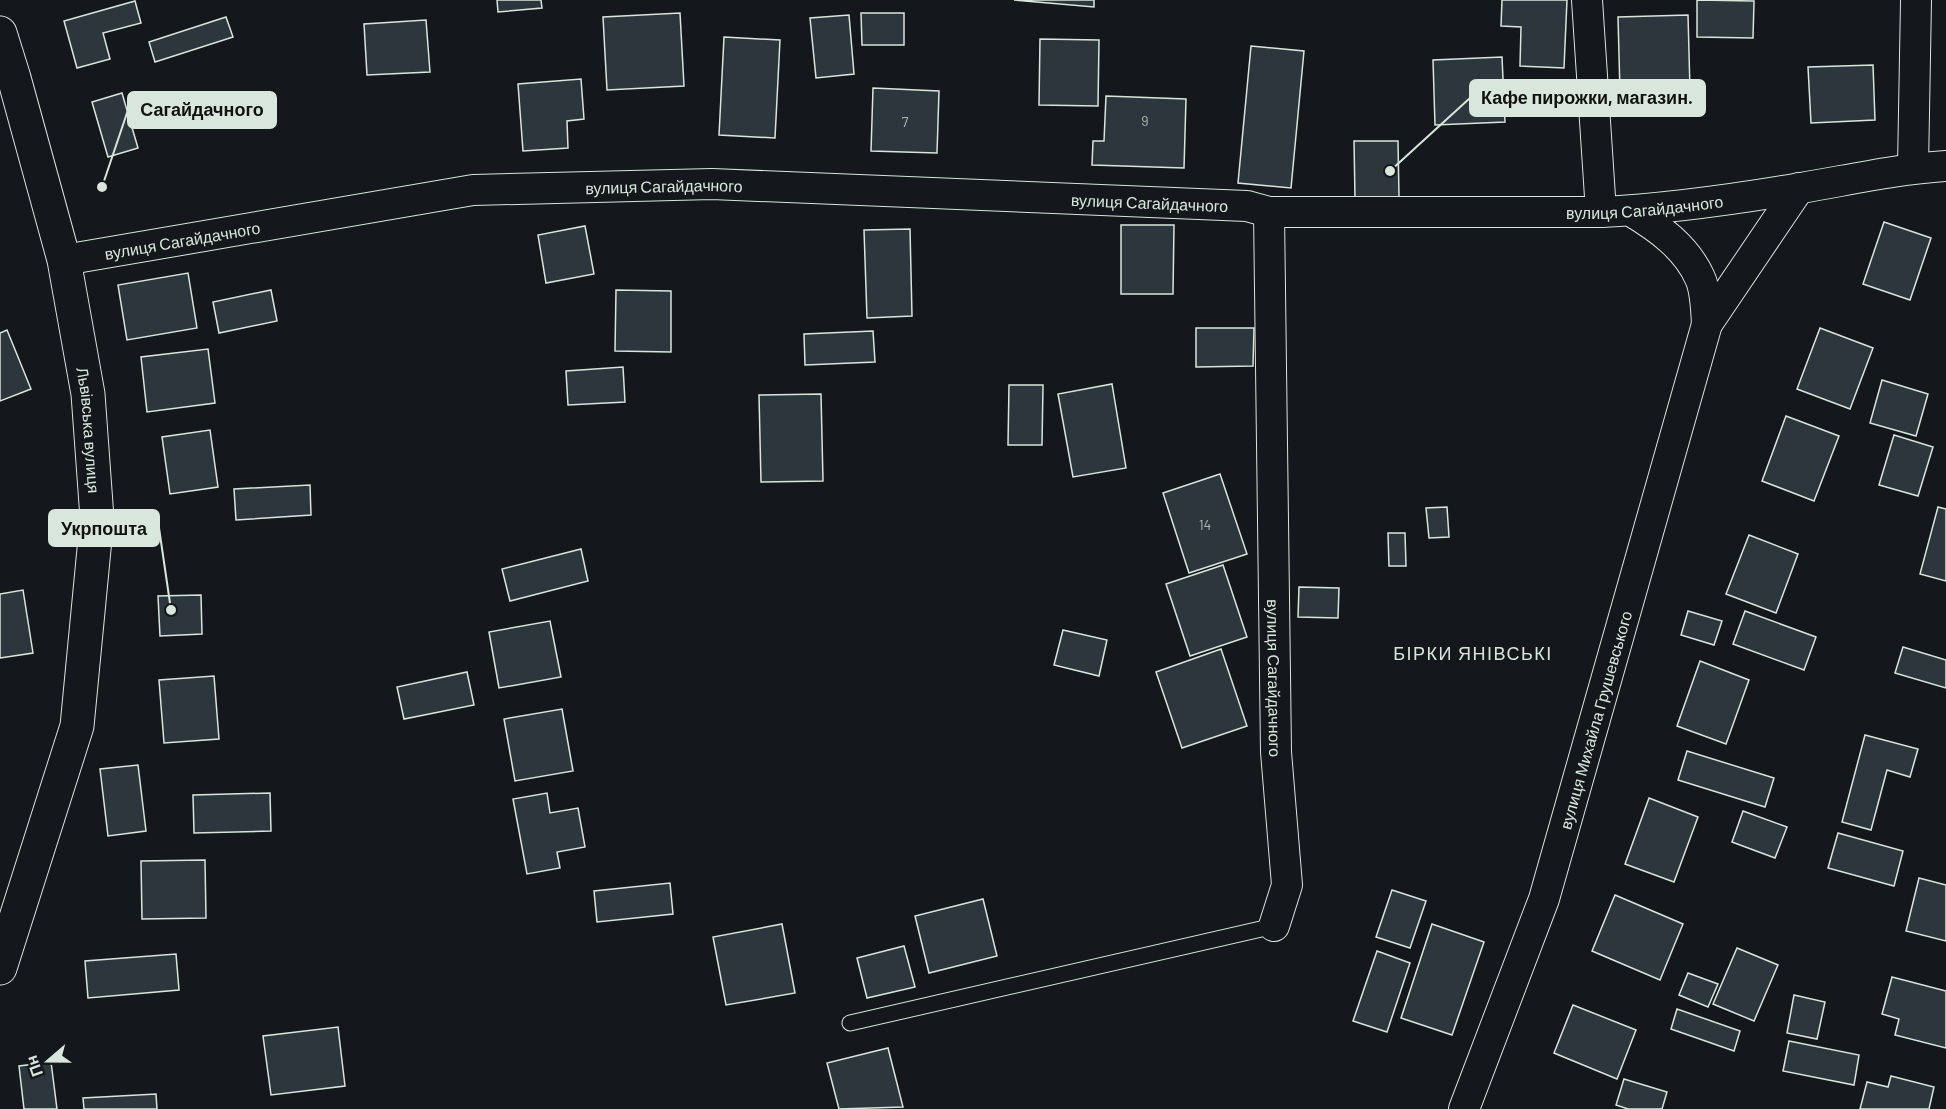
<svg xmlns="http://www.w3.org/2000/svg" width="1946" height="1109" font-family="Barlow,sans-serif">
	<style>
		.building { fill: #2c363c; stroke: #d8e6dc; stroke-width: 1.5 }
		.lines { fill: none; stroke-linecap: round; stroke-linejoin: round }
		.lane-casing { stroke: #d8e6dc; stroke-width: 17 }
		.street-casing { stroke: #d8e6dc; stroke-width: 32 }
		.secondary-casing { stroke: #d8e6dc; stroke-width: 35 }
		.lane { stroke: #14181c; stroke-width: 15 }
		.street { stroke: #14181c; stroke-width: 30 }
		.secondary { stroke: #14181c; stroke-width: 33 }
		.labels { text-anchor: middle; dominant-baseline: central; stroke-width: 4.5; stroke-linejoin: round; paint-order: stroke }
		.number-label { font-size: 14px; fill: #adbab4 }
		.street-label { font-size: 16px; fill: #d8e6dc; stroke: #14181c }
		.neighbourhood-label { font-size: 18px; letter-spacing: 1.5px; fill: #d8e6dc; stroke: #14181c }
		.leader { fill: none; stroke: #d8e6dc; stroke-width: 2 }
		.callout-dot { fill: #d8e6dc; stroke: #14181c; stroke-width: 2 }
		.callout { fill: #d8e6dc; stroke: #d8e6dc; stroke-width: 2 }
		.callout-label { font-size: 18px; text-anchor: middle; font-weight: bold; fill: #111 }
	</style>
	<rect width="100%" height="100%" fill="#14181c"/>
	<!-- building -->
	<g class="building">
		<path d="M497,0H541L542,8L498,12Z"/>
		<path d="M1014,0H1094V7Z"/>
		<path d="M1502,0H1567L1564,68L1520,66L1521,27L1501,26Z"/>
		<path d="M1697,0L1754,1L1753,38L1697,37Z"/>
		<path d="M135,1L141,23L103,33L110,59L77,68L64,21Z"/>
		<path d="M680,13L684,86L607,90L603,17Z"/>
		<path d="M861,13H904V45H862Z"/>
		<path d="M849,15L854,74L816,78L810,18Z"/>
		<path d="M1688,15L1690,90L1620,92L1618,17Z"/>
		<path d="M226,17L233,37L155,62L149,42Z"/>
		<path d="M426,20L430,72L367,75L364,24Z"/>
		<path d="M724,37L780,40L775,138L719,135Z"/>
		<path d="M1040,39L1099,40L1098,106L1039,105Z"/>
		<path d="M1251,46L1304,51L1291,188L1238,183Z"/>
		<path d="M1502,57L1505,122L1435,125L1433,60Z"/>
		<path d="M1873,65L1875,120L1811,123L1808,67Z"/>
		<path d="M581,79L584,119L567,121L568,148L523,151L518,84Z"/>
		<path d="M873,88L939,91L937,153L871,151Z"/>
		<path d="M122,93L138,148L108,157L92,102Z"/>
		<path d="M1106,96L1186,99L1184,168L1092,165L1093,141H1104Z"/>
		<path d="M1354,141H1398L1399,197L1355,198Z"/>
		<path d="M1884,222L1931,238L1910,300L1863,284Z"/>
		<path d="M1121,225H1174L1173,294H1121Z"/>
		<path d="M585,226L594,274L546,283L538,235Z"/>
		<path d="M910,229L912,316L867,318L864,230Z"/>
		<path d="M188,273L197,328L127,340L118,285Z"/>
		<path d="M271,290L277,321L219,333L213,302Z"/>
		<path d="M616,290L671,291V352L615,351Z"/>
		<path d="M1196,328H1254L1253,366L1196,367Z"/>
		<path d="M1820,328L1873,348L1850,409L1797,389Z"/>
		<path d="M7,330L31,389L0,401V333Z"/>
		<path d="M873,331L875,362L805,365L804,334Z"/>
		<path d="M208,349L215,403L147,412L141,357Z"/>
		<path d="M623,367L625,402L568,405L566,371Z"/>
		<path d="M1882,380L1928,394L1916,436L1870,423Z"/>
		<path d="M1112,384L1126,468L1073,477L1058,394Z"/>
		<path d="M1009,385H1043L1042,445H1008Z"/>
		<path d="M821,394L823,481L761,482L759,395Z"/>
		<path d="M1786,416L1839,436L1814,501L1762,481Z"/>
		<path d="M210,430L218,487L170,494L162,437Z"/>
		<path d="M1894,435L1933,447L1918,496L1879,485Z"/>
		<path d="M1220,474L1247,554L1189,573L1163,493Z"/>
		<path d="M310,485L311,515L236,520L234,489Z"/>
		<path d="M1447,507L1449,537L1429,538L1426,508Z"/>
		<path d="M1938,507L1946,509V581L1920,574Z"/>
		<path d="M1388,533H1405L1406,566H1389Z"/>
		<path d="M1749,535L1798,554L1776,613L1726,594Z"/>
		<path d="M581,549L588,581L510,601L502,569Z"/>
		<path d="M1223,565L1247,637L1190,656L1166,584Z"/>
		<path d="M1299,587L1339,588L1338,618L1298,617Z"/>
		<path d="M23,590L33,653L0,658V594Z"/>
		<path d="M201,595L202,634L160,636L158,596Z"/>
		<path d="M1688,611L1722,621L1714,645L1681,635Z"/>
		<path d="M1745,611L1816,637L1804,670L1733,644Z"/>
		<path d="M550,621L561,677L499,688L489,632Z"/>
		<path d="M1063,630L1107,640L1099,676L1054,665Z"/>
		<path d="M1903,647L1946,660V688L1895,673Z"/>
		<path d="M1221,649L1247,726L1182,748L1156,672Z"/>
		<path d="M1700,661L1749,680L1726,744L1677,726Z"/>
		<path d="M467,672L474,705L404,719L397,687Z"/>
		<path d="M214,676L219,739L164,743L159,680Z"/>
		<path d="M562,709L573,771L515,781L504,719Z"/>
		<path d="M1865,735L1918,749L1910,777L1887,770L1871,830L1842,822Z"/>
		<path d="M1687,751L1774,778L1765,807L1678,780Z"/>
		<path d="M138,765L146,831L108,836L100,769Z"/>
		<path d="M270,793L271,831L194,833L193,795Z"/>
		<path d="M547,793L550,813L578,808L585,847L557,852L560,868L527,874L513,799Z"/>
		<path d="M1649,798L1698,817L1674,882L1625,864Z"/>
		<path d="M1743,811L1787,827L1775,858L1732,842Z"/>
		<path d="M1838,833L1903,851L1894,886L1828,868Z"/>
		<path d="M205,860L206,918L142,919L141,861Z"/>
		<path d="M1919,878L1946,885V941L1906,931Z"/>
		<path d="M670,883L673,914L597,922L594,891Z"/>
		<path d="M1392,890L1426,901L1410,948L1376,937Z"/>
		<path d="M1615,895L1683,924L1660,980L1592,951Z"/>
		<path d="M983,899L997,956L929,973L915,916Z"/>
		<path d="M782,924L795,993L726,1005L713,937Z"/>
		<path d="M1432,924L1484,942L1452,1035L1401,1018Z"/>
		<path d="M904,946L915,987L867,998L857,958Z"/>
		<path d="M1737,948L1778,965L1754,1021L1713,1004Z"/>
		<path d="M1377,951L1410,963L1387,1032L1353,1021Z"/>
		<path d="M176,954L179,990L88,998L85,961Z"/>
		<path d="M1688,973L1718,984L1708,1007L1679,995Z"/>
		<path d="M1892,977L1946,991V1048L1895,1035L1899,1019L1882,1014Z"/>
		<path d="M1794,995L1825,1002L1817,1039L1787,1033Z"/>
		<path d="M1573,1005L1636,1030L1617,1079L1554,1053Z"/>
		<path d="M1677,1009L1740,1031L1734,1051L1671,1029Z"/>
		<path d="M338,1027L345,1086L271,1095L263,1036Z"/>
		<path d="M1789,1041L1859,1055L1854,1085L1783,1071Z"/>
		<path d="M888,1048L903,1107L839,1109L827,1063Z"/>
		<path d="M51,1062L57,1109H24L19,1066Z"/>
		<path d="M1891,1076L1934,1087L1929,1109H1860L1867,1082L1888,1087Z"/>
		<path d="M1624,1079L1667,1092L1662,1109H1628L1616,1105Z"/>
		<path d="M156,1094L157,1109H84L83,1098Z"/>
	</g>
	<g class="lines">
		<!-- lane casing -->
		<g class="lane-casing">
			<path id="lane" d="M850,1023L1274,926"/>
		</g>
		<!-- street casing -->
		<g class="street-casing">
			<g id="street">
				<path d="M1587,0L1601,212"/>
				<path d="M1913,168L1916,0"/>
				<path d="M1631,211C1659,228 1686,247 1700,278C1706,291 1706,310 1707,324"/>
				<path id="s1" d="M1269,212L1276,752L1287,885L1274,926"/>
				<path id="s2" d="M64,260L473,190L712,184L1247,206L1269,212H1601C1666,209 1736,199 1801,188C1849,180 1897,169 1946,166"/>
				<path id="s3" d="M1464,1109L1544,899L1707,324L1799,188"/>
			</g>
		</g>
		<!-- secondary casing -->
		<g class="secondary-casing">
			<g id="secondary">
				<path id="s4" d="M0,33L14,78L64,260L88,394L97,518L77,726L0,968"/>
			</g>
		</g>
		<!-- lane -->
		<use href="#lane" class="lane"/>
		<!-- street -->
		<use href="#street" class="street"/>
		<!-- secondary -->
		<use href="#secondary" class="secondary"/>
	</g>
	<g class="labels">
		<!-- number labels -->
		<g class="number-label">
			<text x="1145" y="120">9</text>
			<text x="905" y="121">7</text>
			<text x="1205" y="524">14</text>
		</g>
		<!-- street labels -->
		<g class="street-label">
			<text stroke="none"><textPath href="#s2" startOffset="606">вулиця Сагайдачного</textPath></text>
			<text stroke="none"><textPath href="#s2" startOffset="1092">вулиця Сагайдачного</textPath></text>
			<text stroke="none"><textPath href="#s2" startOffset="1588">вулиця Сагайдачного</textPath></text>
			<text stroke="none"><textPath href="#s2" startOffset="120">вулиця Сагайдачного</textPath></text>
			<text stroke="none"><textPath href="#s4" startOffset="408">Львівська вулиця</textPath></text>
			<text stroke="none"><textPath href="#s1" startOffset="466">вулиця Сагайдачного</textPath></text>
			<text stroke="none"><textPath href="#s3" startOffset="411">вулиця Михайла Грушевського</textPath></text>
		</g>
		<!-- neighbourhood labels -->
		<g class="neighbourhood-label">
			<text x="1473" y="653">БІРКИ ЯНІВСЬКІ</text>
		</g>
	</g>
	<!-- callouts -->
	<path class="leader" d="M1390 171L1470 98M102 187L128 110M171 610L159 528"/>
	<g class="callout-dot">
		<circle cx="1390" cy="171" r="6"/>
		<circle cx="102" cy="187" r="6"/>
		<circle cx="171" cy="610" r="6"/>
	</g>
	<g class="callout">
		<rect x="1470" y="80" width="235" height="36" rx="6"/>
		<rect x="128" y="92" width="148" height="36" rx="6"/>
		<rect x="49" y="510" width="110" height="36" rx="6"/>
	</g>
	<g class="callout-label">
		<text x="1587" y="104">Кафе пирожки, магазин.</text>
		<text x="202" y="116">Сагайдачного</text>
		<text x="104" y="535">Укрпошта</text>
	</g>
	<!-- north arrow -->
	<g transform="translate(48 1061) rotate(250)" stroke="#14181c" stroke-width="4.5" paint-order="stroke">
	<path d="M0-4.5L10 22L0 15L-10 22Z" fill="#d8e6dc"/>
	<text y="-9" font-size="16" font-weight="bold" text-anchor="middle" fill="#d8e6dc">Пн</text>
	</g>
</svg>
